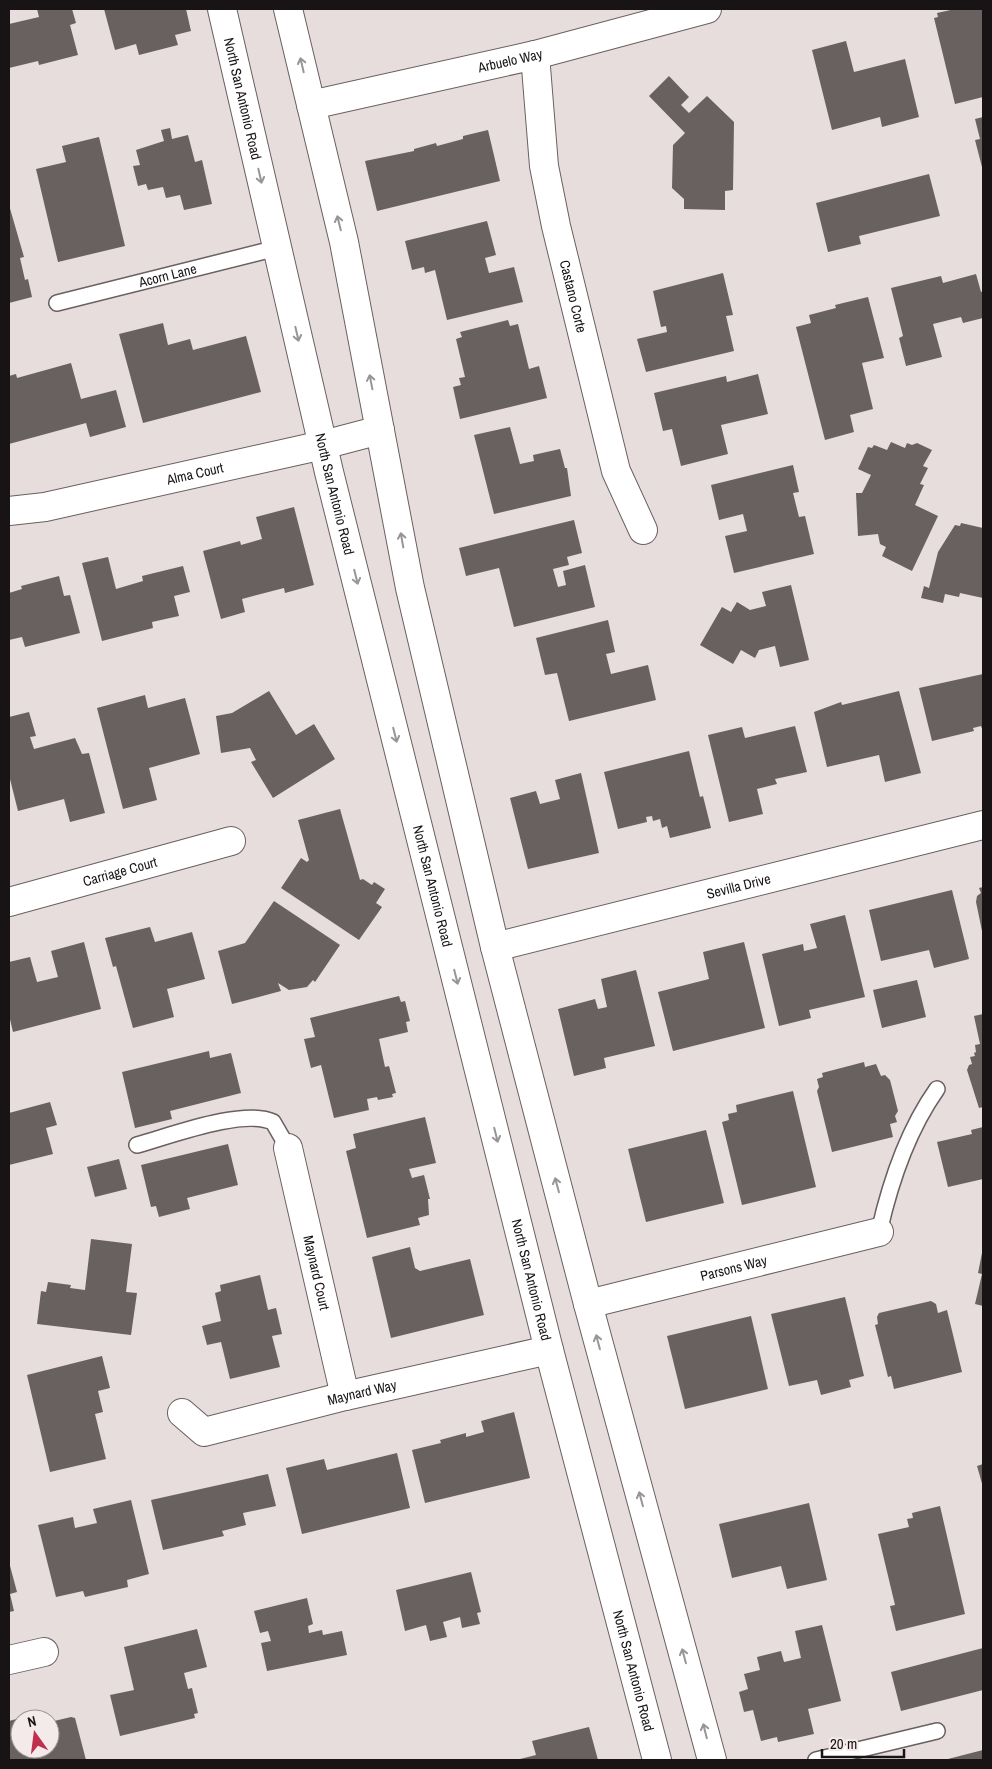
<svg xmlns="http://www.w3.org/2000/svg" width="992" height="1769" font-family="'Archivo Narrow',sans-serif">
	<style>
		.building { fill: #696060 }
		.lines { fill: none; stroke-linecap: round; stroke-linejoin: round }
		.lane-casing { stroke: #696060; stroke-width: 18 }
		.street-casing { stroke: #696060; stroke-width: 30 }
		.primary-casing { stroke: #696060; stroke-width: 30 }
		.lane { stroke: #fff; stroke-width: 15 }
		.street { stroke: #fff; stroke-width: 28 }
		.primary { stroke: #fff; stroke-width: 28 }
		.oneway { stroke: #979596 }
		.labels { text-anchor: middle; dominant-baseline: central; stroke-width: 5; stroke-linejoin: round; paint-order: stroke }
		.street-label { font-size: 14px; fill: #181415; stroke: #f4eaea }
	</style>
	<rect width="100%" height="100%" fill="#e7dddd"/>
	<!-- building -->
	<g class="building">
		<path d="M37,9H72L76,23L70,25L78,55L39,65L38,61L9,68V24L39,17Z"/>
		<path d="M104,9H186L191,31L175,35L178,45L139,55L136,44L115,50Z"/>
		<path d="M955,9H983V97L955,104L934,18L938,17L937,13Z"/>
		<path d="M846,41L854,72L905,59L919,117L882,127L880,117L832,130L812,50Z"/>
		<path d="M669,76L689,97L681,105L689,113L707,96L734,122L733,190L725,191V210L684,209V199L672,188L673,145L685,133L649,96Z"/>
		<path d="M983,117V171L975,140L980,139L975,119Z"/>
		<path d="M170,128L172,139L188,135L195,162L202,160L212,204L184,210L180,195L166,198L163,187L148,190L146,184L138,186L133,166L140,165L136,150L164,141L161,130Z"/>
		<path d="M488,130L500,181L377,211L365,161L414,151V149L436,143L437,146L463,139V136Z"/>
		<path d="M99,137L125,246L58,262L36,169L66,162L62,146Z"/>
		<path d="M929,174L940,216L859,236L861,244L828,252L816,203Z"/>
		<path d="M9,205L24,257L20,258L25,280L28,279L32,297L9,303Z"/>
		<path d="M487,221L496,255L485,258L489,273L514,267L523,302L447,320L435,270L425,273L424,267L412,270L405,241Z"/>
		<path d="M723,273L733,315L726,316L734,351L646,372L637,339L667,332L666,326L661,327L653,291Z"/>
		<path d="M976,274L981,292L983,291V318L963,323L961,317L933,324L942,357L906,366L899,338L903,336L891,288L941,276L943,283Z"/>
		<path d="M868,297L884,358L862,363L873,409L850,415L854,432L825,440L796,327L811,323L809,315L836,308L835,305Z"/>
		<path d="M508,320L510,326L518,324L529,369L539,366L547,398L460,419L453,387L461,385L459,378L465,377L456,339L462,337L460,332Z"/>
		<path d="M163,323L168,345L190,339L193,350L246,336L261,392L143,423L119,334Z"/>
		<path d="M71,363L81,399L116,390L126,427L90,437L86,423L9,444V376L16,374L17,378Z"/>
		<path d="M758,374L768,414L721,425L728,454L681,466L672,429L663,431L654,393L726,376L727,382Z"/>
		<path d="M510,427L520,464L534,461L533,455L560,449L565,468H567L571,496L494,514L474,435Z"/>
		<path d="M891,442L905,448L907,443L912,445L917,443L932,450L923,466L928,468L920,484L924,485L915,505L938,516L912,571L882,556L886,547L880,544L878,534L858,536L856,493H862L871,475L858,469L868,447L872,448L874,445L887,450Z"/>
		<path d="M793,465L799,492L793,493L799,517L805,516L814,554L734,573L725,536L747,531L743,514L719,520L711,485Z"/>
		<path d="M294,507L314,585L285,593L284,588L242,599L245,612L221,619L203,551L240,541L241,545L262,539L256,517Z"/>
		<path d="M574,520L582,553L567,557L569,565L553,569L558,587L566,585L563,571L585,565L595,607L514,627L499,568L466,576L459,548Z"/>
		<path d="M961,523L983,528V598L960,593L959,597L945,594L943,603L921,598L924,586L929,588L938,552L955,525L960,526Z"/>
		<path d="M108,557L116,589L143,581L142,576L183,566L190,592L174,596L179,616L152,622L153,628L102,641L82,563Z"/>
		<path d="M59,576L64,596L70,595L80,633L25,647L22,637L9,640V593L22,589L21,586Z"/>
		<path d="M791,585L809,660L780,667L775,646L759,650L755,658L741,650L733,664L700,645L722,607L731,612L737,602L750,610L766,606L762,592Z"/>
		<path d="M608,620L615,652L606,654L611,674L648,665L656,700L569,721L557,673L545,675L536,638Z"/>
		<path d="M983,674V731L981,726L973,728L974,731L932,741L919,688Z"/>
		<path d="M269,691L296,735L314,724L335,759L273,798L251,762L256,760L250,748L221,753L216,716L232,713Z"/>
		<path d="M899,691L921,773L885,782L879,755L827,767L814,712L841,702L842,705Z"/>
		<path d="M145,695L148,708L185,698L200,754L149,768L157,800L123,809L97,708Z"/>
		<path d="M29,712L36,736L30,737L34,749L75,738L82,754L89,753L105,813L70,822L64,799L18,811L9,775V717Z"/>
		<path d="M795,726L807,772L775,779L777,784L757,789L763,814L729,822L708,735L742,727L745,738Z"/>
		<path d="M689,751L700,797L703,796L711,828L670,838L667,826L662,828L660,819L653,821L652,816L646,817L647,822L618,829L604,772Z"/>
		<path d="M581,773L599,853L528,869L510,798L536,791L540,804L560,799L555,780Z"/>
		<path d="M340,809L360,880L363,879L372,885L374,882L385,889L376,903L382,907L359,940L281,888L301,858L307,862L309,860L298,820Z"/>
		<path d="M983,887V931H982L976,902L977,896L981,893L979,888Z"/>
		<path d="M952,890L969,959L934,968L929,950L881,961L869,910Z"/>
		<path d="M274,901L340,945L315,982L313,980L307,987L289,990L278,983L281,991L232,1004L218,951L245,943Z"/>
		<path d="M845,915L865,997L809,1010L811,1018L779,1026L762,954L803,944L804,951L817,948L810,924Z"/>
		<path d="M150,927L155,942L192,932L205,979L167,989L174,1017L133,1028L116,966L113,967L105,938Z"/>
		<path d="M84,942L101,1009L13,1032L9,1015V962L30,957L37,982L58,977L51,951Z"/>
		<path d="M744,942L765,1028L673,1051L658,992L709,979L703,952Z"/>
		<path d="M636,970L655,1046L604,1058L606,1068L574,1076L558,1009L595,999L598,1009L607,1007L601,979Z"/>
		<path d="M917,980L926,1017L882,1028L873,990Z"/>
		<path d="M399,996L401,1002L405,1001L410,1021L406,1022L408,1032L379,1039L385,1067L389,1066L396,1093L392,1094L393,1097L378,1100L377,1097L367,1099L369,1110L334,1118L321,1065L311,1068L304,1039L315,1037L310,1018Z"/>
		<path d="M983,1014V1107L979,1108L967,1070L969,1065L972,1064L970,1057L975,1056L974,1053L976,1052L975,1045L980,1044L974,1016Z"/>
		<path d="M209,1051L210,1058L231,1053L241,1093L170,1111L172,1119L135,1128L122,1072Z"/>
		<path d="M864,1062L865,1067L876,1064L881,1076L885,1075L890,1080L898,1111L895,1116L897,1122L890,1124L893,1137L832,1152L817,1091L819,1087L817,1079L823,1077L822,1073Z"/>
		<path d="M793,1091L816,1187L742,1205L722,1122L729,1120L728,1114L737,1112L736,1105Z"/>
		<path d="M50,1102L57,1125L46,1128L53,1154L9,1165V1113Z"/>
		<path d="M425,1117L436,1163L409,1169L412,1178L424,1175L430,1199H428L429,1215L418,1218L420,1225L367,1238L346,1151L356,1148L353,1134Z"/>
		<path d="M983,1127V1179L948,1187L937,1142L972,1134L971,1130Z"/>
		<path d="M706,1130L724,1203L646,1222L628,1149Z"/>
		<path d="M228,1144L238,1185L187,1198L190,1209L159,1217L156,1206L151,1207L141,1165Z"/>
		<path d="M119,1159L127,1189L95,1197L87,1167Z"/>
		<path d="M91,1239L132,1244L126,1292L137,1293L131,1335L37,1324L41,1291L46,1292L48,1282L71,1285L70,1288L85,1290Z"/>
		<path d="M410,1247L415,1268L420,1271L470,1259L484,1315L391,1338L372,1257Z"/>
		<path d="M982,1253H983V1306L975,1304L982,1274L978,1273Z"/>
		<path d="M260,1275L268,1310L276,1308L282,1334L272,1336L280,1367L230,1379L221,1342L207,1345L202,1326L221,1321L215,1293L221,1291L220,1285Z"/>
		<path d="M845,1297L864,1376L849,1380L851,1387L821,1395L817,1380L789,1386L771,1314Z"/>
		<path d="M931,1301L936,1304L938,1313L947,1310L962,1372L894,1389L891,1376L888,1377L875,1325L878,1324L877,1317L879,1313Z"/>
		<path d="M751,1316L768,1389L685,1409L667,1336Z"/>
		<path d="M102,1356L110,1388L98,1391L103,1412L95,1414L106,1459L50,1472L27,1375Z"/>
		<path d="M514,1412L530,1478L425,1503L412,1450L441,1443L440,1440L466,1433V1437L484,1432L481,1421Z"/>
		<path d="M397,1453L410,1508L302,1534L286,1468L324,1459L327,1470Z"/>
		<path d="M983,1464V1487L977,1466Z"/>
		<path d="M268,1474L276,1506L243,1513L246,1525L222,1531L224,1536L163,1550L151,1500Z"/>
		<path d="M131,1500L149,1574L127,1580L128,1587L85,1597L83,1591L56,1597L38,1525L73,1517L75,1528L97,1523L93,1509Z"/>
		<path d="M809,1503L827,1580L787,1589L781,1566L732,1578L719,1524Z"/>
		<path d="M940,1506L965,1614L896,1631L890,1606L895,1605L878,1534L909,1527L907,1519L913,1518L912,1513Z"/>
		<path d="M9,1562L17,1592L10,1594L14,1611L9,1612Z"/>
		<path d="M471,1572L481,1612L477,1613L480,1624L462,1628L460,1617L443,1622L447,1637L430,1641L426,1625L405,1631L396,1590Z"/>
		<path d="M307,1598L313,1624L308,1626L309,1633L322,1630L323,1635L342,1631L347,1655L267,1671L261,1643L271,1641L268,1631L260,1633L254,1611Z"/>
		<path d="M822,1625L841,1701L808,1709L814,1734L778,1742L777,1737L761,1741L753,1710L744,1712L739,1692L748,1689L744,1674L760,1670L757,1657L781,1651L784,1662L801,1658L795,1631Z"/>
		<path d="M197,1629L207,1667L184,1673L188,1689L192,1688L198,1713L194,1714L195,1718L120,1736L110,1695L134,1690L124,1647Z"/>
		<path d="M983,1648V1690L901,1711L891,1672Z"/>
		<path d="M71,1717L75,1718L86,1760H9V1721L20,1718V1749H50V1722Z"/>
		<path d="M589,1727L598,1760H516L536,1755L532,1741Z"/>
		<path d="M983,1750V1760H944Z"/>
	</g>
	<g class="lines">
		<!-- lane casing -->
		<g class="lane-casing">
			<g id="lane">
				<path id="s1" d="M57,303L277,248"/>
				<path d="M137,1145C170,1136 243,1108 273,1122L288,1148"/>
				<path d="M879,1232C890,1183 908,1130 937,1089"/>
				<path d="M816,1760L937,1731"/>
			</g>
		</g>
		<!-- street casing -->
		<g class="street-casing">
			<g id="street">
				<path id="s2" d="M535,55L544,166L556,226L616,471L643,530"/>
				<path id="s3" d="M311,105L535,55L707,9"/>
				<path id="s4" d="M9,511L45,507L323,445L380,430"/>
				<path id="s5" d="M9,902L231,841"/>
				<path id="s6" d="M495,947L983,825"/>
				<path id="s7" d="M288,1148L345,1396"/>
				<path id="s8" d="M588,1304L879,1232"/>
				<path id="s9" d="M182,1413L204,1432L345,1396L549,1350"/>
				<path d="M9,1660L44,1652"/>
			</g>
		</g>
		<!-- primary casing -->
		<g class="primary-casing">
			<g id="primary">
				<path id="s10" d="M222,9L329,472L549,1350L657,1760"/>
				<path d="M288,9L344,242L410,588L495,947L588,1304L712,1760"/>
			</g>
		</g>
		<!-- lane -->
		<use href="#lane" class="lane"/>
		<!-- street -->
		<use href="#street" class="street"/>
		<!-- primary -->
		<use href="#primary" class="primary"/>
	</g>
	<!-- one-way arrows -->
	<defs><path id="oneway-shaft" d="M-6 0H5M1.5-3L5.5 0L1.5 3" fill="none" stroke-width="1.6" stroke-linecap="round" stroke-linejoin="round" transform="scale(1.25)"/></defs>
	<g class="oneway">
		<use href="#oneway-shaft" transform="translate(302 65) rotate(-103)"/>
		<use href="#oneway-shaft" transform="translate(260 176) rotate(77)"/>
		<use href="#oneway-shaft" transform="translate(339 223) rotate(-104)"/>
		<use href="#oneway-shaft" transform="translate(297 334) rotate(77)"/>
		<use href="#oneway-shaft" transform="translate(371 382) rotate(-101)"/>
		<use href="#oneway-shaft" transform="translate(402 540) rotate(-100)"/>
		<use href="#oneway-shaft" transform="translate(356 577) rotate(76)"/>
		<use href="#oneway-shaft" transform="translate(395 735) rotate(76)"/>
		<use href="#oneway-shaft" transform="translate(456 977) rotate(76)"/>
		<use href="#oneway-shaft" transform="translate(496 1135) rotate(76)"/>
		<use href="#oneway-shaft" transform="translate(557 1185) rotate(-105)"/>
		<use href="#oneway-shaft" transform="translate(598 1342) rotate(-105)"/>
		<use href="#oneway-shaft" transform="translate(641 1499) rotate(-105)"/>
		<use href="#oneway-shaft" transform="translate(684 1656) rotate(-105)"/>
		<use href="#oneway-shaft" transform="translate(705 1731) rotate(-104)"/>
	</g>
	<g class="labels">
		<!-- street labels -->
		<g class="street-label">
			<text stroke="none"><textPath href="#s3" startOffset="204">Arbuelo Way</textPath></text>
			<text stroke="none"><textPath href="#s10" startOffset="92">North San Antonio Road</textPath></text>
			<text stroke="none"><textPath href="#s1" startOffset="114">Acorn Lane</textPath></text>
			<text stroke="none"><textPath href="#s2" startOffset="245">Castano Corte</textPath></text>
			<text stroke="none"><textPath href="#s4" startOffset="190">Alma Court</textPath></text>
			<text stroke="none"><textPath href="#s10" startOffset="498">North San Antonio Road</textPath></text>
			<text stroke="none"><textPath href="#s5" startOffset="115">Carriage Court</textPath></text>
			<text stroke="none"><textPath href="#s10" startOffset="902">North San Antonio Road</textPath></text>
			<text stroke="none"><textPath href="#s6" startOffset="251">Sevilla Drive</textPath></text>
			<text stroke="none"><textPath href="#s8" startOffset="150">Parsons Way</textPath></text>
			<text stroke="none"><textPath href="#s7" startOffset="128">Maynard Court</textPath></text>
			<text stroke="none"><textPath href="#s10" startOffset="1308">North San Antonio Road</textPath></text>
			<text stroke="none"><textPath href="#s9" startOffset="192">Maynard Way</textPath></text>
			<text stroke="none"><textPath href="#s10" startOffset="1712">North San Antonio Road</textPath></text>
		</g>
	</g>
	<!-- border -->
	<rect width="992" height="1769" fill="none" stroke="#181415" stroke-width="20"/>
	<!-- north arrow -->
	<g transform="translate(35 1734) rotate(346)"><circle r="24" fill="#f4eaea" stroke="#9c9495"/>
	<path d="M0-4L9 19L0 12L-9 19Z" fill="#bf2f4e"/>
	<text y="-8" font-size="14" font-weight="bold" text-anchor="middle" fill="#181415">N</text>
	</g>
	<!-- scale -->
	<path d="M822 1749v8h82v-8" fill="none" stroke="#181415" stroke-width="2.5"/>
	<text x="830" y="1749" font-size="15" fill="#181415" stroke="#f4eaea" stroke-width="4" paint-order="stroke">20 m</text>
</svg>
